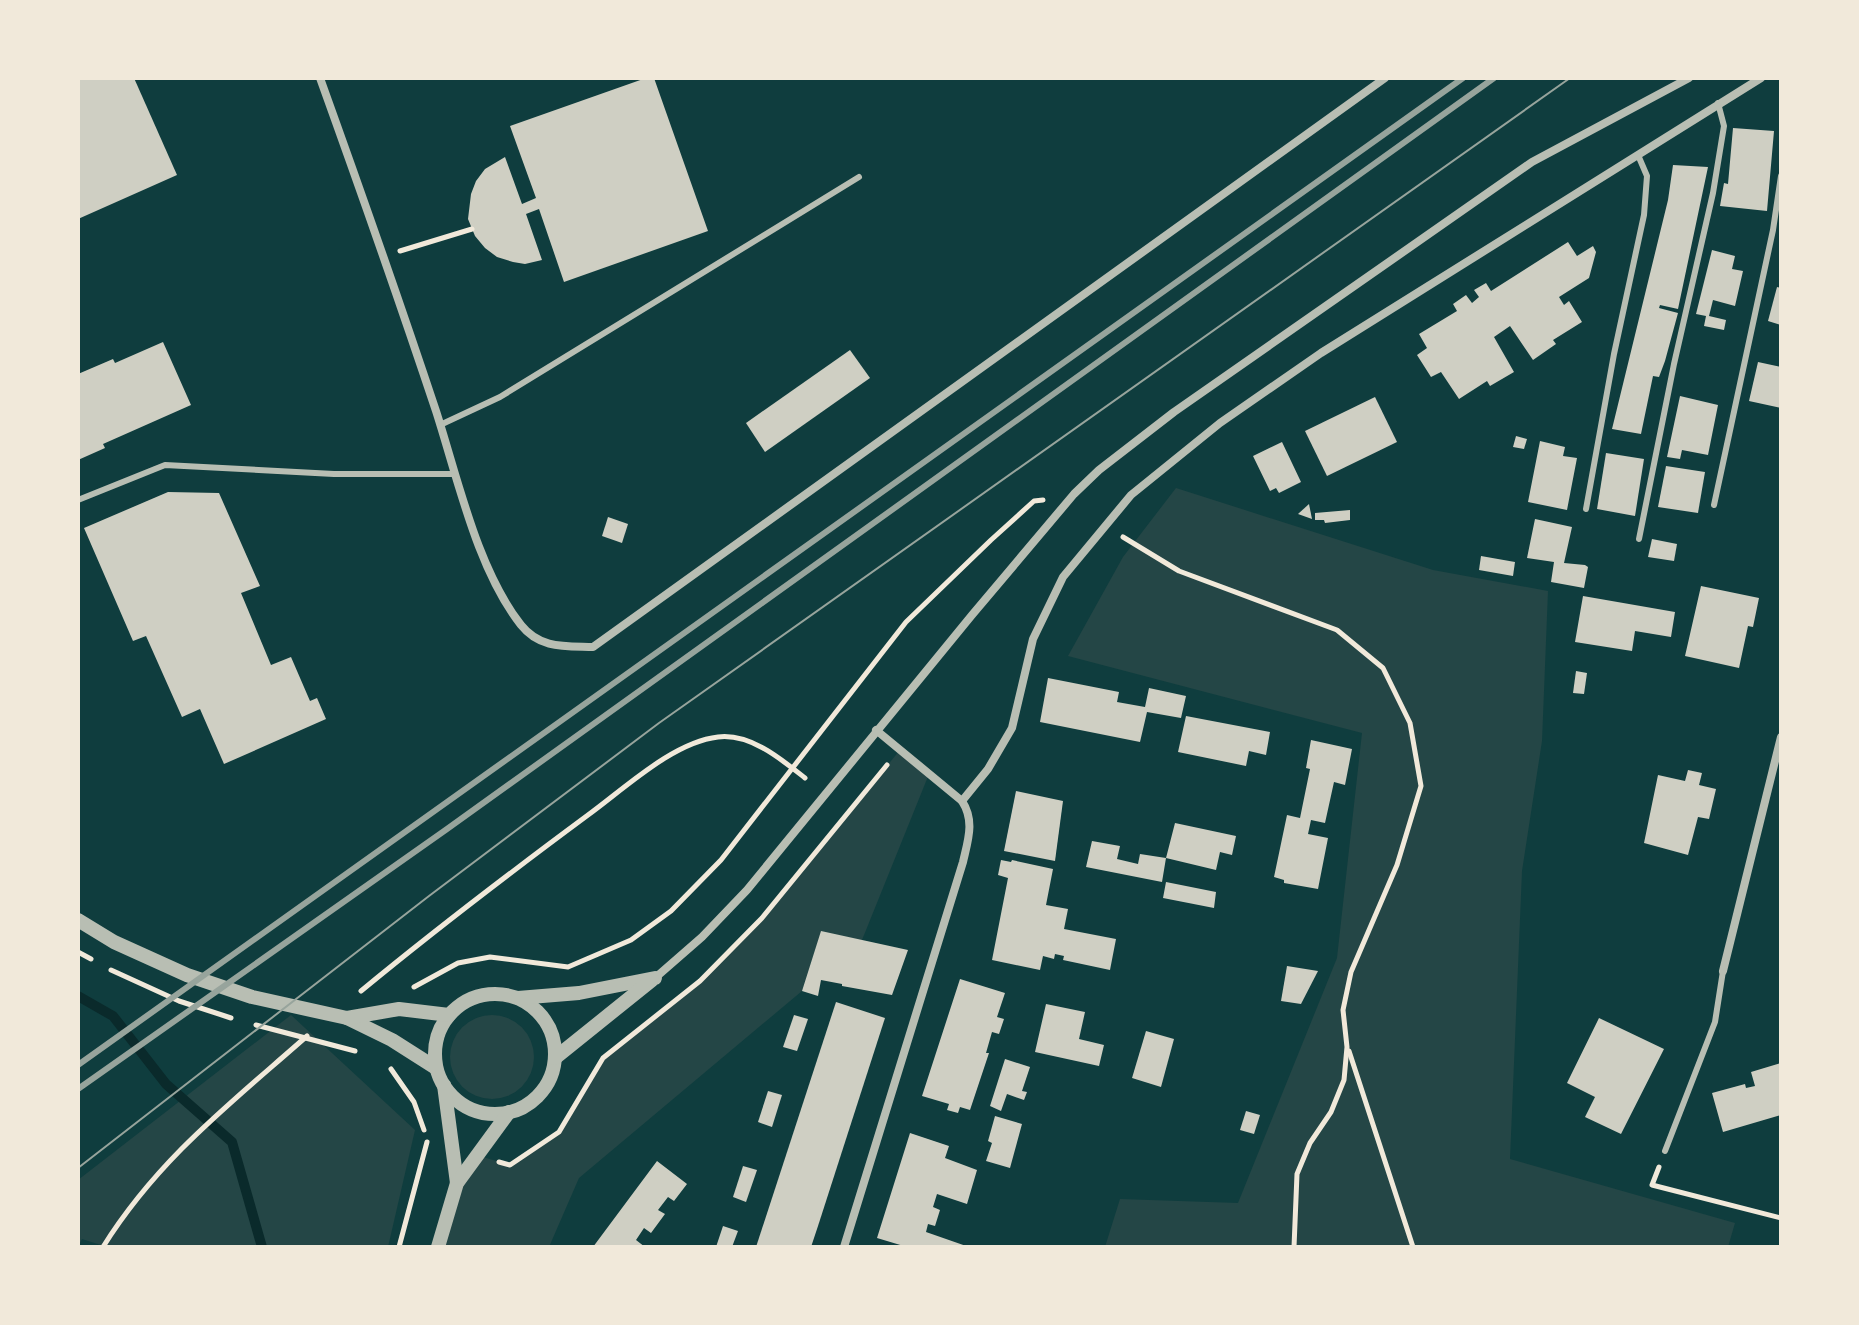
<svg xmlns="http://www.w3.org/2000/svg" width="1859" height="1325" font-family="Merriweather,serif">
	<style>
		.green { fill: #244646 }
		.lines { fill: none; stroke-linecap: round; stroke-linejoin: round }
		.stream { stroke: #0a2a2b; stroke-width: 10 }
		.building { fill: #cfcfc3 }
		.path { stroke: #f1e9da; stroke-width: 5 }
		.service { stroke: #b8beb3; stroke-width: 6 }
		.minor { stroke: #b8beb3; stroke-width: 8 }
		.tertiary { stroke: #b8beb3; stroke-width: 14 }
		.tram { stroke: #97a49c; stroke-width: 2 }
		.rail { stroke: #97a49c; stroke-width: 6 }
	</style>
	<rect width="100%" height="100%" fill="#0f3d3e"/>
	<!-- green -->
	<g class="green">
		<path d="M1176,488L1433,570L1548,591L1542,741L1522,871L1510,1159L1735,1223L1728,1247H1105L1120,1199L1238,1203L1337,958L1362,733L1068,656L1123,557Z"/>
		<path d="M900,750L929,774L862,940L821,932L802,991L579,1178L549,1247H438L476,1155L510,1165L559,1132L603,1058L700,981L762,918Z"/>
		<path d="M291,1015L415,1130L388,1247H107L82,1239L78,1247V1180Z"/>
		<circle cx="492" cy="1057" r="42"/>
	</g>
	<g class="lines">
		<!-- stream -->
		<path class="stream" d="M78,996L113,1016L166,1084L232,1142L262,1247"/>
	</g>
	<!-- building -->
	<g class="building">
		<path d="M78,78H134L177,175L78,219Z"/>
		<path d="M646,78H654L708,231L564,282L539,209L526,214L542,260L525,264L513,262L497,257L485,248L475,236L468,219L471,194L476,181L485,169L505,157L522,204L536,198L510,126Z"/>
		<path d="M1733,128L1774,131L1767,211L1720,206L1724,183L1728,184Z"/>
		<path d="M1673,165L1708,167L1678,309L1660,305L1659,308L1678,313L1665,361L1659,377L1653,376L1641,434L1612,429L1668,200Z"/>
		<path d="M1568,242L1577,256L1593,246L1596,252L1589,278L1559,297L1564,305L1569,301L1582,322L1553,340L1556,344L1533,360L1510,326L1494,337L1514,372L1490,386L1487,381L1459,399L1441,372L1431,377L1417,355L1427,348L1419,334L1457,311L1453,304L1466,295L1472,303L1479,297L1474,290L1486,283L1491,291Z"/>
		<path d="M1712,250L1735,256L1732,269L1743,271L1735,306L1713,300L1709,316L1726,320L1724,330L1704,326L1706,316L1696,314Z"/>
		<path d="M1777,287L1781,288V325L1768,321Z"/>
		<path d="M163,342L191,405L103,444L105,448L78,460V374L113,359L115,363Z"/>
		<path d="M850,350L870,378L765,452L746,423Z"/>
		<path d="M1758,362L1781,367V408L1749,401Z"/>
		<path d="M1680,396L1718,405L1708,455L1682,450L1680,459L1667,457Z"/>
		<path d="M1375,397L1397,442L1327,476L1305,431Z"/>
		<path d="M1516,436L1527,439L1524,449L1513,447Z"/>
		<path d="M1540,441L1565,447L1563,456L1577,458L1567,510L1528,502Z"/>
		<path d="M1282,442L1301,482L1279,493L1276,488L1270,491L1253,456Z"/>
		<path d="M1606,453L1644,459L1635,516L1597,509Z"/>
		<path d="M1666,466L1705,472L1698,513L1658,507Z"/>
		<path d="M168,492L219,493L260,586L241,593L271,665L291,657L310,701L317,698L326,719L224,764L200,709L182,717L146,636L133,641L84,528Z"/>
		<path d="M1309,504L1312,519L1298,514Z"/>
		<path d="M1350,510V520L1325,523L1324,520H1315V513Z"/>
		<path d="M608,517L628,524L622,543L602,536Z"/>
		<path d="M1535,519L1572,527L1564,563L1585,565L1588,567L1584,588L1551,582L1554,562L1527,558Z"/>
		<path d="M1652,539L1677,544L1674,561L1648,557Z"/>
		<path d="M1481,556L1515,562L1513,576L1479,570Z"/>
		<path d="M1701,586L1759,598L1753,627L1748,626L1739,668L1685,656Z"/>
		<path d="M1583,596L1675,612L1671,637L1635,631L1632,651L1575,642Z"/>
		<path d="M1576,671L1587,673L1584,694L1573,693Z"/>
		<path d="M1048,678L1119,692L1117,702L1145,707L1149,688L1186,696L1181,718L1147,712L1140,742L1040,722Z"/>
		<path d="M1186,716L1270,732L1266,755L1249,751L1246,766L1178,752Z"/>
		<path d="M1311,740L1352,749L1345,785L1334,782L1325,823L1311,820L1308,834L1328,838L1318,889L1284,883V880L1274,877L1287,815L1300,818L1310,769L1306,768Z"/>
		<path d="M1688,770L1702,773L1699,785L1716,789L1709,819L1698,817L1688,855L1644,843L1658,775L1685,781Z"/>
		<path d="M1016,791L1063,801L1055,861L1004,851Z"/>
		<path d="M1175,823L1236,836L1232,855L1220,852L1216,870L1166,858Z"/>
		<path d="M1092,841L1120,846L1117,859L1138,864L1140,854L1166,858L1162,882L1086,867Z"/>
		<path d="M1001,860L1011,862L1012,860L1053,869L1046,905L1068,909L1064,929L1116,939L1110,970L1063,960L1064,956L1055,954L1054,959L1043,956L1040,970L992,960L1008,878L998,875Z"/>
		<path d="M1166,882L1216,892L1214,908L1163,898Z"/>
		<path d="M821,931L908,950L892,995L842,986V984L821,980L818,996L802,991Z"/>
		<path d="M1287,966L1318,971L1301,1004L1281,1001Z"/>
		<path d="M960,979L1005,993L997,1017L1004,1019L999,1034L992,1032L986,1053H989L970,1110L960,1107L958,1113L947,1110L949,1104L922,1096Z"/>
		<path d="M836,1002L885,1018L818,1226L811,1247H756Z"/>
		<path d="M1046,1004L1085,1012L1079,1039L1104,1045L1099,1066L1035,1052Z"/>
		<path d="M794,1015L808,1019L797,1051L783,1047Z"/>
		<path d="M1599,1018L1664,1049L1621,1134L1585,1117L1595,1097L1567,1083Z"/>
		<path d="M1146,1031L1174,1039L1161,1087L1132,1078Z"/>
		<path d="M1005,1059L1030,1067L1022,1091L1027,1092L1024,1100L1007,1094L1001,1111L990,1106Z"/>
		<path d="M1781,1063V1115L1723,1132L1712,1093L1745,1084L1746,1088L1755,1086L1751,1072Z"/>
		<path d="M768,1091L782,1095L772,1127L758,1122Z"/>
		<path d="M1246,1111L1260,1115L1254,1134L1240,1130Z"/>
		<path d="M995,1116L1022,1124L1010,1168L986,1161L992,1143L988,1141Z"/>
		<path d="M910,1133L949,1146L945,1158L977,1170L967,1204L937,1194L933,1207L940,1210L935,1226L928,1224L926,1232L969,1247H907L877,1238Z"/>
		<path d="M657,1161L687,1184L674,1201L668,1197L658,1210L665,1214L651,1233L644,1228L636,1240L645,1247H593Z"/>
		<path d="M743,1166L757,1170L746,1202L733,1197Z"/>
		<path d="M723,1226L738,1231L732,1247H716Z"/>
	</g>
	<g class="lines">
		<!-- path -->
		<g class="path">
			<path d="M400,251L472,229"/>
			<path d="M1123,537L1179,571L1337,630L1383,668L1410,723L1421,786L1397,865L1351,972L1343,1010L1347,1047L1344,1080L1331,1112L1310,1143L1297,1174L1294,1247"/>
			<path d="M78,952L91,959"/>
			<path d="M111,970L179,1001L231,1018"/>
			<path d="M414,987L458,963L490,957L568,967L631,940L671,911L721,860L906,622L991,540L1034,501L1043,500"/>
			<path d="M361,991C435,930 511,872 588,815C624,789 673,742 718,737C750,733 781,759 805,778"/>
			<path d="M256,1025L355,1051"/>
			<path d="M1349,1051L1413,1247"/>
			<path d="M391,1069L414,1102L424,1130"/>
			<path d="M499,1162L510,1165L559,1132L603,1058L700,981L762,918L887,765"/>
			<path d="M1659,1167L1652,1185L1781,1218"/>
			<path d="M103,1247C158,1159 231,1103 307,1036"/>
			<path d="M399,1247L427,1142"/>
		</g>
		<!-- service -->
		<g class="service">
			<path d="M440,425L500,397L859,177"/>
			<path d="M78,500L165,465L334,474H455"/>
			<path d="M1714,505L1773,230L1781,176"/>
			<path d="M1586,509L1614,354L1644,215L1647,176L1638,155"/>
			<path d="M1639,539L1674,364L1713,193L1724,126L1718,103"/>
			<path d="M1665,1151L1715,1022L1723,971"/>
		</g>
		<!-- minor -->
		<g class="minor">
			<path d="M320,78C360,189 399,300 436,411C458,479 477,569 521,625C540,649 565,646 593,647L1385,78"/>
			<path d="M962,801L988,769L1012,728L1033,639L1063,577L1131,495L1220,423L1321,353L1761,78"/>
			<path d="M1723,971L1781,737"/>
			<path d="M655,978L702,937L747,890L972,615L1074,494L1099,470L1174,412L1532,162L1689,78"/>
			<path d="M844,1247L963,862C968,840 975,821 962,801L876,730"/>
		</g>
		<!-- tertiary -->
		<g class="tertiary">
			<path d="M78,920L114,942L187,975L252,997L347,1018L392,1040L436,1068"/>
			<circle cx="495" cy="1054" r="60"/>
			<path d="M518,998L579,993L655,978"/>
			<path d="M347,1018L399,1009L449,1015"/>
			<path d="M555,1058L652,980"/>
			<path d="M444,1085L457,1183"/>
			<path d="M438,1247L457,1183L509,1112"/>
		</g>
		<!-- tram -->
		<path class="tram" d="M78,1168L429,896L659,723L1570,78"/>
		<!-- rail -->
		<g class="rail">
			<path d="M78,1065L1463,78"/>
			<path d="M78,1089L447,829L1494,78"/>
		</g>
	</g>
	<!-- border -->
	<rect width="1859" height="1325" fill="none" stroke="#f1e9da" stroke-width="160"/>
</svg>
